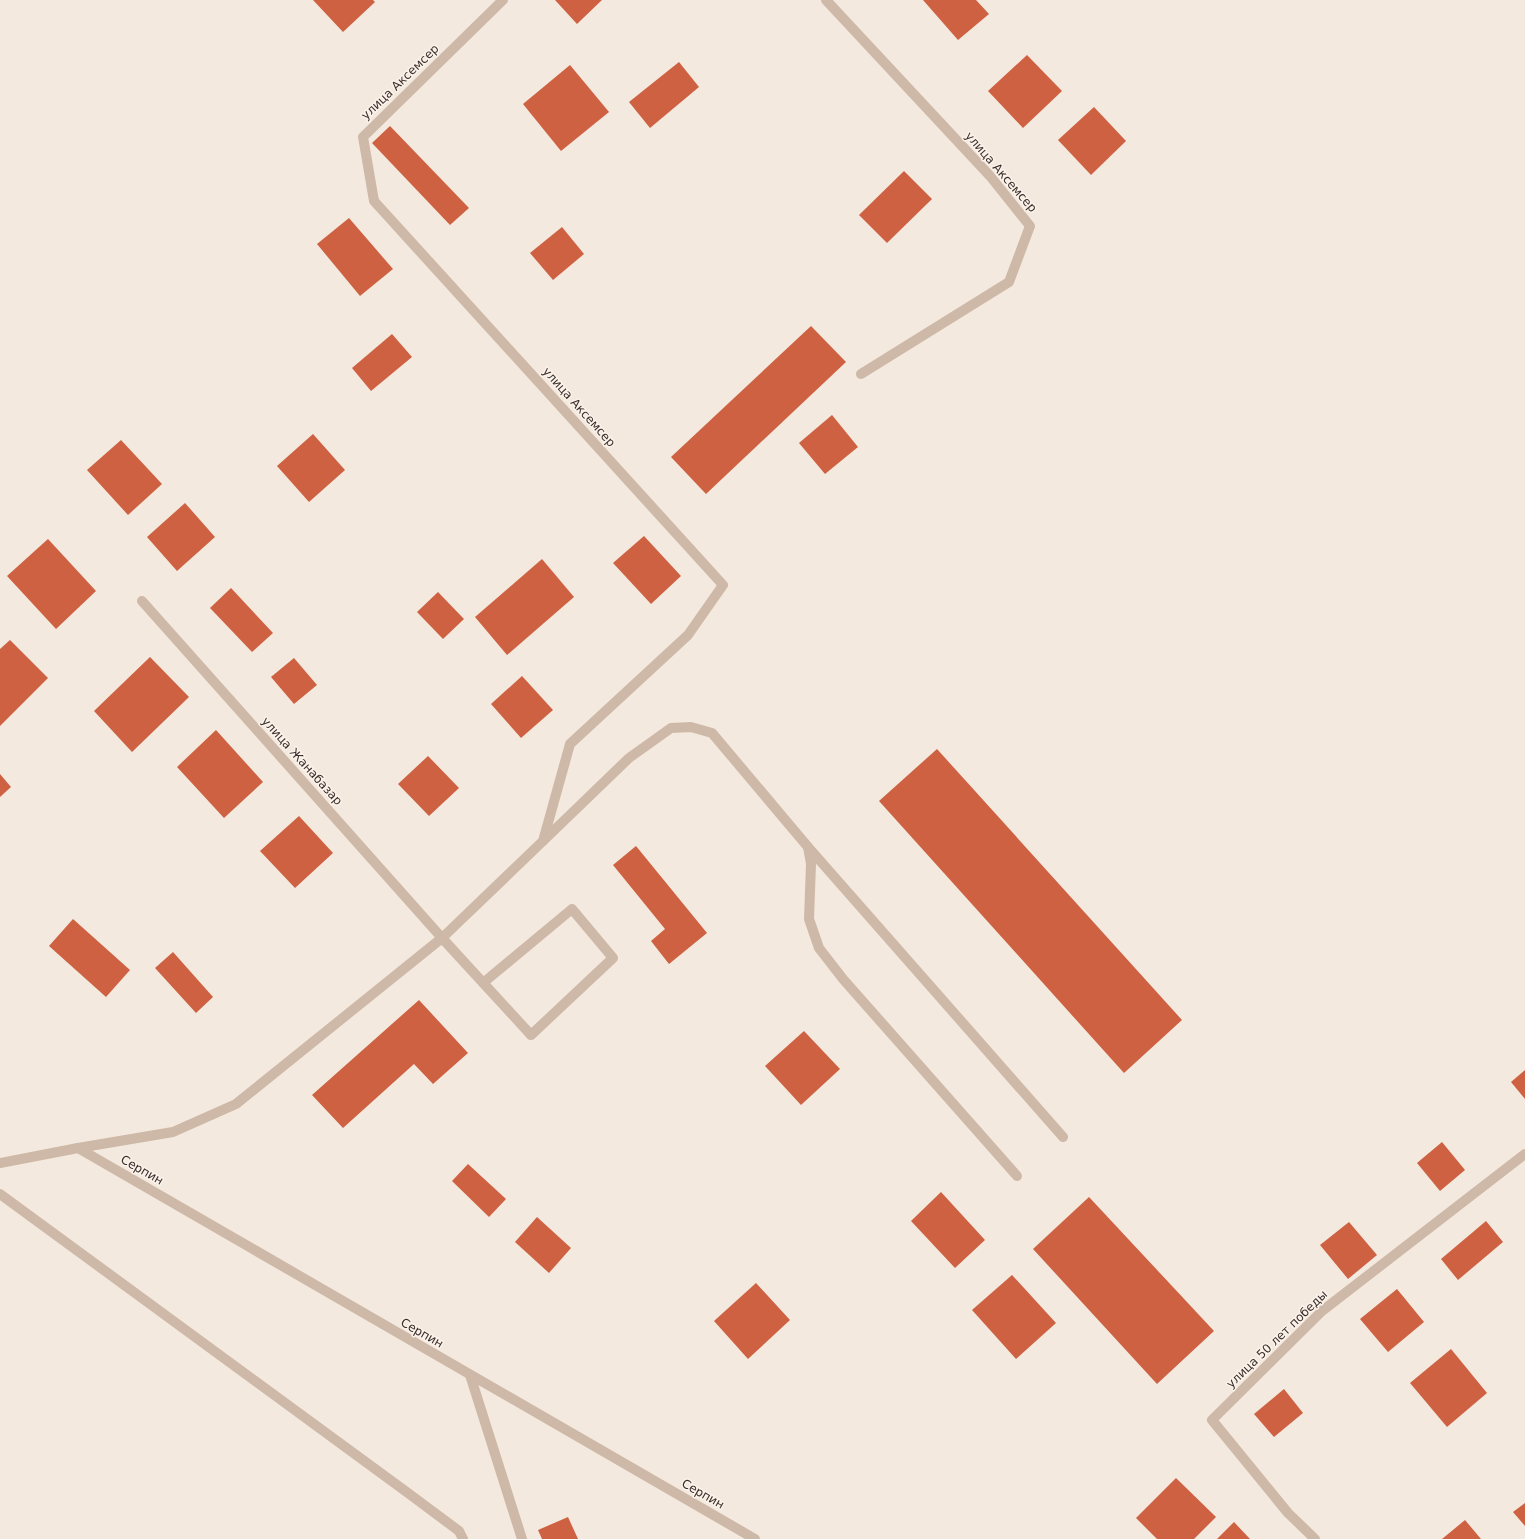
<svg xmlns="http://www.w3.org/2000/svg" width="1525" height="1539" font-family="'DejaVu Sans',sans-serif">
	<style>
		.building { fill: #ce6142 }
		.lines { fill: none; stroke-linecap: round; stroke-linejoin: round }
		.service { stroke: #ceb9a8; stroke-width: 10 }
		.minor { stroke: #ceb9a8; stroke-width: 10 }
		.tertiary { stroke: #ceb9a8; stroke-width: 10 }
		.labels { text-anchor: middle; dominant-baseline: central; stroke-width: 3; stroke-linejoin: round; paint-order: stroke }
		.street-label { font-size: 12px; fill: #3a2e29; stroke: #fbf3eb }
	</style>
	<rect width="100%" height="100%" fill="#f4e9de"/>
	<!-- building -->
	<g class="building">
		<path d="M313,0H373L375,2L343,32Z"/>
		<path d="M555,0H602L577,24Z"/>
		<path d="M923,0H976L989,14L958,40Z"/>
		<path d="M1027,55L1062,91L1023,128L988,91Z"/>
		<path d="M679,62L699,87L650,128L629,102Z"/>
		<path d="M570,65L609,112L561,151L523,104Z"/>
		<path d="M1094,107L1126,141L1091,175L1058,140Z"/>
		<path d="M390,126L469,208L450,225L372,143Z"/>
		<path d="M904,171L932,199L887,243L859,215Z"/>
		<path d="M349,218L393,269L360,296L317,244Z"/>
		<path d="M562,227L584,254L553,280L530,253Z"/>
		<path d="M811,326L846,362L706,494L671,457Z"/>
		<path d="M392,334L412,357L371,391L352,368Z"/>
		<path d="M832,415L858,447L825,474L799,443Z"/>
		<path d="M313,434L345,470L309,502L277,466Z"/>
		<path d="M121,440L162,484L128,515L87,470Z"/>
		<path d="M185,503L215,537L177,571L147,537Z"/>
		<path d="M644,536L681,576L651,604L613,563Z"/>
		<path d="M48,539L96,591L56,629L7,576Z"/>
		<path d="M542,559L574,597L507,655L475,617Z"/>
		<path d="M231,588L273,633L252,652L210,608Z"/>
		<path d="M438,592L464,619L443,639L417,612Z"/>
		<path d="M10,640L48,678L0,726V649Z"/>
		<path d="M150,657L189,697L132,752L94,711Z"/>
		<path d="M294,658L317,685L294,704L271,677Z"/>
		<path d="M522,676L553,710L521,738L491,704Z"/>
		<path d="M216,730L263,782L224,818L177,767Z"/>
		<path d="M937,749L1182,1020L1124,1073L879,801Z"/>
		<path d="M428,756L459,788L429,816L398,784Z"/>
		<path d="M0,774L11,787L0,797Z"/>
		<path d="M299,816L333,853L295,888L260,851Z"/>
		<path d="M636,846L707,933L669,964L651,941L665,929L613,865Z"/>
		<path d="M73,919L130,970L106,997L49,946Z"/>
		<path d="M173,952L213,997L196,1013L155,968Z"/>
		<path d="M419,1000L468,1053L433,1084L414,1064L343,1128L312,1095Z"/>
		<path d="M804,1031L840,1069L801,1105L765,1066Z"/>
		<path d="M1525,1070V1099L1511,1082Z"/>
		<path d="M1442,1142L1465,1170L1440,1191L1417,1163Z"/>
		<path d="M468,1164L506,1199L489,1217L452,1181Z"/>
		<path d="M941,1192L985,1240L955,1268L911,1221Z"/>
		<path d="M1089,1197L1214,1331L1157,1384L1033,1249Z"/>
		<path d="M537,1217L571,1248L549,1273L515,1242Z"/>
		<path d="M1486,1221L1503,1242L1458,1280L1441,1259Z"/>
		<path d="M1349,1222L1377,1255L1348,1279L1320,1245Z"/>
		<path d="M1012,1275L1056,1323L1016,1359L972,1310Z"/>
		<path d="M756,1283L790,1320L748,1359L714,1321Z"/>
		<path d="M1397,1289L1424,1322L1388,1352L1360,1319Z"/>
		<path d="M1451,1349L1487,1393L1447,1427L1410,1383Z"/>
		<path d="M1284,1389L1303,1413L1274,1437L1254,1414Z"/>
		<path d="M1176,1478L1216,1517L1194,1539H1157L1136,1518Z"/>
		<path d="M1525,1503V1526L1513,1512Z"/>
		<path d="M568,1517L578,1539H542L538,1530Z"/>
		<path d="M1465,1520L1481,1539H1442Z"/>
		<path d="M1234,1522L1250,1539H1217Z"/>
	</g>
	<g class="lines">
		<!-- service -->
		<g class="service">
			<path d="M543,841L629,758L671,728L691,727L712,733L808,847L811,864L809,919L819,948L843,979L1017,1176"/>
			<path d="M808,847L1063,1137"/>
			<path d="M442,938L531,1035L613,958L572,909L483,983"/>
		</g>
		<!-- minor -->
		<g class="minor">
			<path d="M826,0L990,176L1030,226L1009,282L861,374"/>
			<path d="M142,601L442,938"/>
			<path d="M78,1148L173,1132L236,1104L442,938L543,841L570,744L688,635L723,585L374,201L363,137L503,0"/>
			<path d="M0,1194L408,1493L459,1531L463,1539"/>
			<path d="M470,1375L522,1539"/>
			<path d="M1315,1539L1288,1513L1212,1420L1322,1311L1525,1154"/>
		</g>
		<!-- tertiary -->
		<path class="tertiary" d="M0,1163L78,1148L755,1539"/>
	</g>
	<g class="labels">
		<!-- street labels -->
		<g class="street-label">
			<text transform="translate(400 82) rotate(-44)">улица Аксемсер</text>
			<text transform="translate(1001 172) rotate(49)">улица Аксемсер</text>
			<text transform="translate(579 407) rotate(48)">улица Аксемсер</text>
			<text transform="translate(302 761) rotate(48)">улица Жанабазар</text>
			<text transform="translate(142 1170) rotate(30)">Серпин</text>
			<text transform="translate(422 1333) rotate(30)">Серпин</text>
			<text transform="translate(1277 1339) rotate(-44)">улица 50 лет победы</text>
			<text transform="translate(703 1494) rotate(30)">Серпин</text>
		</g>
	</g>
</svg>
